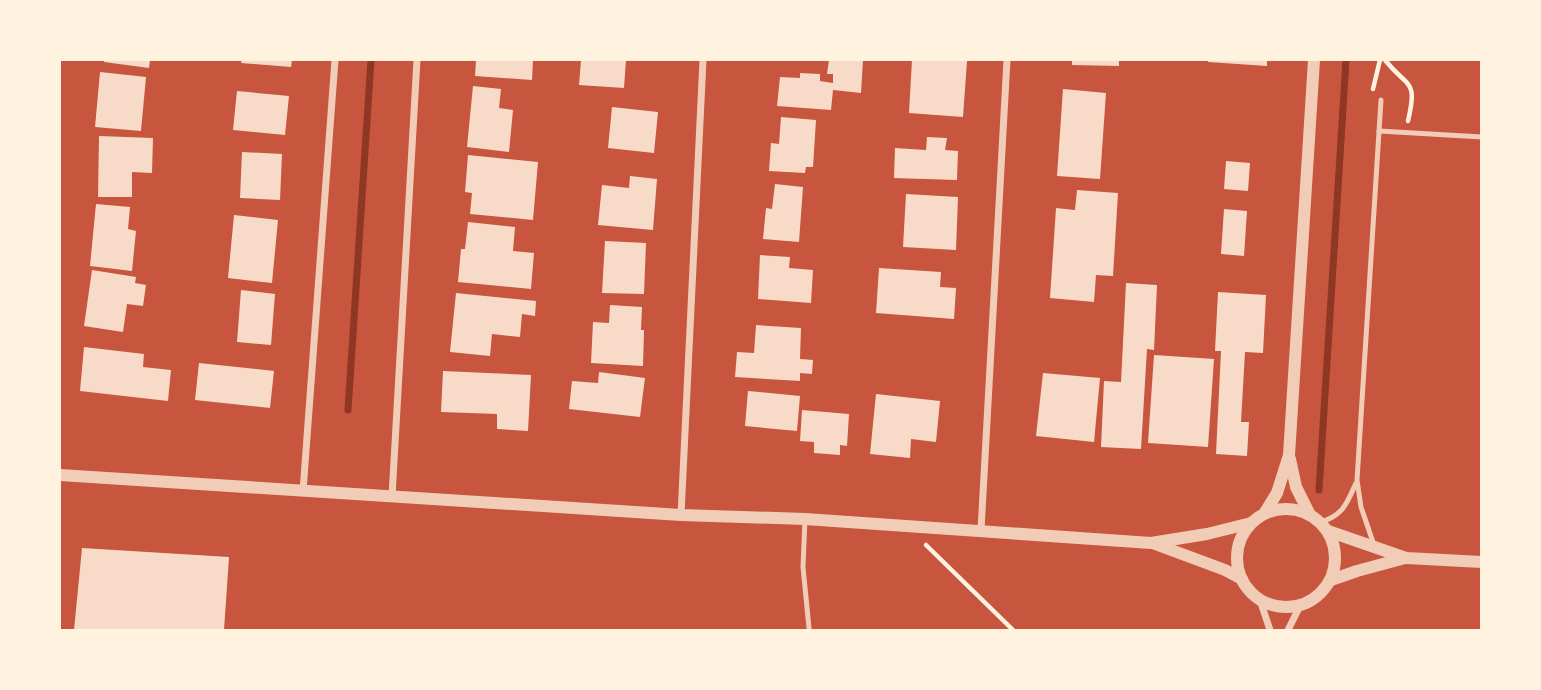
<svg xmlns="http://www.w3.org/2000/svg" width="1541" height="690" font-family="Karla,sans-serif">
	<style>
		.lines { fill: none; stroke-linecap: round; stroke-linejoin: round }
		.stream { stroke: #8f3625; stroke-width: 7 }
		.building { fill: #f7dbc8 }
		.path { stroke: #fff3e0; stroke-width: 4.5 }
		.service { stroke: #f1ccb7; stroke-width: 5 }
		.minor { stroke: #f1ccb7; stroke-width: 7 }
		.tertiary { stroke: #f1ccb7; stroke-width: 12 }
	</style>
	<rect width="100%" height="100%" fill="#c8553d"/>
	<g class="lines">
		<!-- stream -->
		<g class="stream">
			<path d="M348,410L371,60"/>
			<path d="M1319,490L1346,60"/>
		</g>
	</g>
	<!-- building -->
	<g class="building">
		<path d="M104,60H150L149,68L104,62Z"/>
		<path d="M242,60H292L291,67L241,63Z"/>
		<path d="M476,60H533L532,80L475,76Z"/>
		<path d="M581,60H626L624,88L579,85Z"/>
		<path d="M829,60H863L861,93L833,90L831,110L777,106L780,77L800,78V73L820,74V81L833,83V74H827Z"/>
		<path d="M912,60L967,61L963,117L909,113Z"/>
		<path d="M1072,60H1119V66L1072,65Z"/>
		<path d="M1208,60H1267V66L1208,62Z"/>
		<path d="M100,72L146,77L141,131L95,127Z"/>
		<path d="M473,86L501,89L499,108L513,110L509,152L467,147Z"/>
		<path d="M1063,89L1106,93L1100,179L1057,176Z"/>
		<path d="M237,91L289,96L285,135L233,130Z"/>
		<path d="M612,107L658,112L654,153L608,148Z"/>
		<path d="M781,117L816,120L813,167H806L805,173L769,171L771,143L779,144Z"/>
		<path d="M99,136L153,138L152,173L132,172V197H98Z"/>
		<path d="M927,137L947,138L945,150L958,151L957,180L894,178L895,148L926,150Z"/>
		<path d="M242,152L282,154L280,200L240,198Z"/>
		<path d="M468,155L538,162L533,220L470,214L472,193L465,192Z"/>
		<path d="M1226,161L1250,163L1248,191L1224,189Z"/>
		<path d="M630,176L657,179L653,230L598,225L602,185L629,188Z"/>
		<path d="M775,184L803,187L799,242L763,239L766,208L772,209Z"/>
		<path d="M1077,190L1118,193L1113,276L1096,275L1094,302L1050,298L1056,208L1075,210Z"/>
		<path d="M906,194L958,197L956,250L903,247Z"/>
		<path d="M96,204L130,207L128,229L136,231L132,271L90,266Z"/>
		<path d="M1224,209L1247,211L1244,256L1221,254Z"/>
		<path d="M234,215L278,220L272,283L228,278Z"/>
		<path d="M468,222L515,227L513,251L534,253L531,289L458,282L461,249H465Z"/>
		<path d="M605,241L646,243L644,294L602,293Z"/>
		<path d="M760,255L790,257L789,268L813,270L811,303L758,299Z"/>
		<path d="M879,268L941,272L940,287L956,288L954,319L876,313Z"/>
		<path d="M92,270L136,277L135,283L146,285L143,306L127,304L123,332L84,326Z"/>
		<path d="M1126,283L1157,285L1154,350L1147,349L1141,449L1101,447L1104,381L1121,382Z"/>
		<path d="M241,290L275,294L271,345L237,342Z"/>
		<path d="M1218,292L1266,295L1263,353L1245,352L1241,422H1249L1247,456L1216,454L1221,351H1215Z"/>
		<path d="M456,293L536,301L535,316L522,314L520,337L492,334L490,356L450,352Z"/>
		<path d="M610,305L642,307L641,330H644L643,366L591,363L593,322L609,323Z"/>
		<path d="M756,325L801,328L800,359L813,360L812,374L800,373V381L735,377L737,352L754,353Z"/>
		<path d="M84,347L144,354L143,367L171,370L168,401L80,391Z"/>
		<path d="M1154,355L1214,359L1208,447L1148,443Z"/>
		<path d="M199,363L274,371L270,408L195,400Z"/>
		<path d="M443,371L531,375L528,431L497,429V414L441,412Z"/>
		<path d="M599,372L645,378L640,417L569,409L572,381L598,383Z"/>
		<path d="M1043,373L1100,378L1094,442L1036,436Z"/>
		<path d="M748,391L800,396L797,431L745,426Z"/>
		<path d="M876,394L940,401L936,442L911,439L910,458L870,454Z"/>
		<path d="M802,410L849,414L847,446L840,445V455L814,453V442L800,441Z"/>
		<path d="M82,548L229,557L224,630H74Z"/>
	</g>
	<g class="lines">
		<!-- path -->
		<g class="path">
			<path d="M1385,60C1408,89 1418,78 1408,121"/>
			<path d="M1373,89L1380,60"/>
			<path d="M926,545L1013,630"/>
		</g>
		<!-- service -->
		<g class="service">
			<path d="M1379,131L1482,137"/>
			<path d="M805,519L803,567L809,628"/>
			<path d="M1320,522C1343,516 1347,503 1356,483"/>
			<path d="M1374,545L1361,507L1357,480L1381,100"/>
		</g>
		<!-- minor -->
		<g class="minor">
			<path d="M303,491L335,60"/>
			<path d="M392,496L417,60"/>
			<path d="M681,515L703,60"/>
			<path d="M981,530L1007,60"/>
			<path d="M1260,600L1270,630"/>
			<path d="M1288,630L1300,606"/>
		</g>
		<!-- tertiary -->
		<g class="tertiary">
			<path d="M1290,459L1296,487L1310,515"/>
			<path d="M60,475L681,515L805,519L1151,543L1207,534L1251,523"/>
			<circle cx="1286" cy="558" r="49"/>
			<path d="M1264,514L1277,493L1289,455L1314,60"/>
			<path d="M1328,531L1406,558L1482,562"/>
			<path d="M1155,544L1225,570L1242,579"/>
			<path d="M1331,580L1357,571L1405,558"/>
		</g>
	</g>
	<!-- border -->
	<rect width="1541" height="690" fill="none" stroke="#fff3e0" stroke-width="122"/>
</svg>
